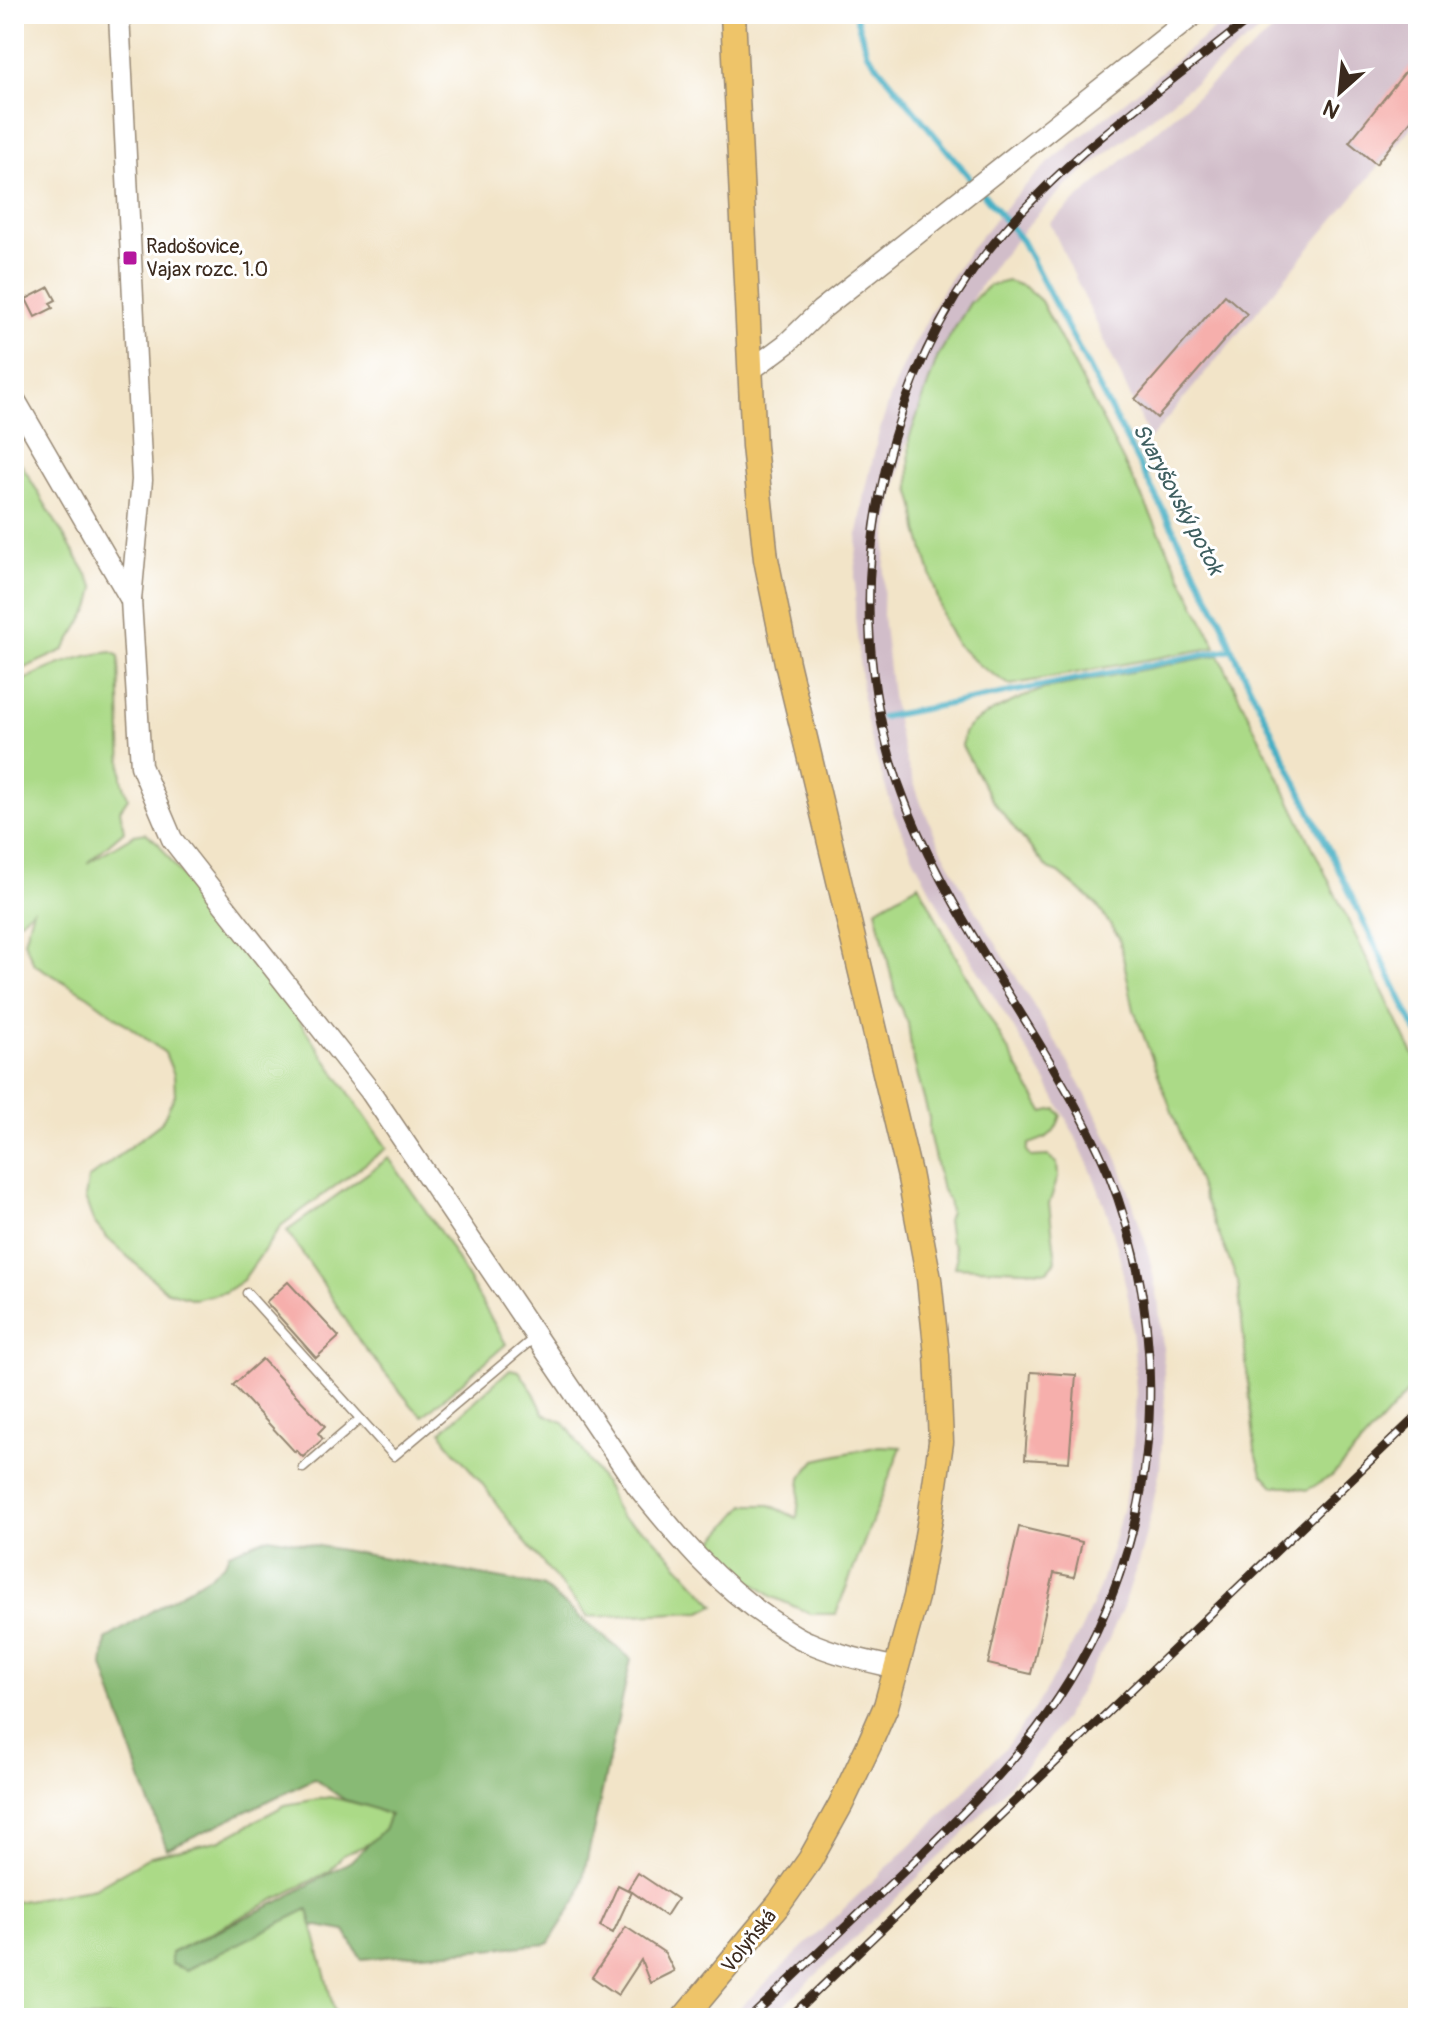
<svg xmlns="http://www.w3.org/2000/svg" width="1432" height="2032" font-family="Pangolin,sans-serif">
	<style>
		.industrial { fill: #d1bdc9 }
		.green { fill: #abda87; stroke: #738252; stroke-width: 2 }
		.forest { fill: #88ba74; stroke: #627249; stroke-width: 2 }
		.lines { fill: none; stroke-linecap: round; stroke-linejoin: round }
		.stream { stroke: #45afc4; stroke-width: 6 }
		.building { fill: #f6afac }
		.service-casing { stroke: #968773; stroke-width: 11 }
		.tertiary-casing { stroke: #968773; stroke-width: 23 }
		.primary-casing { stroke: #968773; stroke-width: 27 }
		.service { stroke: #fff; stroke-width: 8 }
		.tertiary { stroke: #fff; stroke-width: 20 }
		.primary { stroke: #eec469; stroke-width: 24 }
		.rail-casing { stroke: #3b2a1e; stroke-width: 9 }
		.rail { stroke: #fff; stroke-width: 6; stroke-dasharray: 18; stroke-linecap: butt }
		.poi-dot { fill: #b5179e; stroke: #fff; stroke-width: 3 }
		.labels { text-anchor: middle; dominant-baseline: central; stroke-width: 6; stroke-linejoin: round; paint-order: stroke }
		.poi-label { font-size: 20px; fill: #3b2a1e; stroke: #fff; text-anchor: start }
		.street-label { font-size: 20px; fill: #3b2a1e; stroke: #fff }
		.water-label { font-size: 22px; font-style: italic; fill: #3f5f60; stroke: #fff }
	</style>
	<rect width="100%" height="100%" fill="#fff"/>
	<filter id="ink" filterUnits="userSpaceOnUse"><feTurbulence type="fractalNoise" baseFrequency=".0125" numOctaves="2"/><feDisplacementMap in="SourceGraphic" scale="16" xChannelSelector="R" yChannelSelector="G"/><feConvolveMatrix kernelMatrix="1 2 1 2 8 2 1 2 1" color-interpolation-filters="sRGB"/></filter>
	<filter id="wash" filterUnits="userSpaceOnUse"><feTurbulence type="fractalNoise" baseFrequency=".006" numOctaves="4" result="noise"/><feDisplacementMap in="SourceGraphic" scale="32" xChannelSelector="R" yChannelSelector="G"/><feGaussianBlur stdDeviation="1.8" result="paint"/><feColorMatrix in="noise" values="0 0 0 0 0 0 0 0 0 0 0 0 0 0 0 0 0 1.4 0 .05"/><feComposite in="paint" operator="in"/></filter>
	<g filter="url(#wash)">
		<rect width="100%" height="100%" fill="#f2e4c8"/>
		<!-- industrial -->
		<g class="industrial">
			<path d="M1233,14H1280L1066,186L1036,216L998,261L968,304L932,374L906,444L894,495L887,537L884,571L883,616L892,695L898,731L907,763L921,803L940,846L967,896L1072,1069L1101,1123L1120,1164L1147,1247L1158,1298L1163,1348L1165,1397L1160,1469L1152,1509L1141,1553L1125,1602L1108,1641L1064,1718L1034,1758L962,1835L771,2018H729L942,1815L1011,1741L1039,1702L1082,1628L1098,1591L1113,1545L1124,1503L1131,1465L1134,1430L1136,1396L1134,1350L1129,1302L1119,1254L1108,1215L1093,1175L1075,1136L1047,1083L941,910L914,859L894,814L870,737L863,699L855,617V570L858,534L866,489L878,436L889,401L905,362L943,289L975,243L1015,196L1046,165Z"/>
			<path d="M1292,14H1418V119L1150,439L1050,223Z"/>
		</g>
		<!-- green -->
		<g class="green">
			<path d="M1008,281L1025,287L1041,301L1149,511L1216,647L1010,685L980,666L956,644L945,623L918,530L915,506L910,489L909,439L938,356L970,303L988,286Z"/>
			<path d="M14,452L95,588L90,608L64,650L14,673Z"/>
			<path d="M112,652L119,656L122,779L128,798L120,810L124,831L87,863L134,835L146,833L158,843L210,914L294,1013L387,1148L282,1225L243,1280L225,1292L194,1299L165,1290L107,1238L93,1221L85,1198L88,1179L161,1123L175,1095L174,1075L165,1053L88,996L34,964L24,941L33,909L14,925V685C45,669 77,655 112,652Z"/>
			<path d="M1219,655L1418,1064V1381L1332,1476L1307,1490L1288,1486H1274L1262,1473L1255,1450L1238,1282L1205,1200L1134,1010L1119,938L1096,904L1059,873L1048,869L1019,834L990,797L962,746C963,741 962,737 964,733C972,717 1027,695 1044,689Z"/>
			<path d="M919,884L963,970L1043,1112L1056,1109L1061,1115C1055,1135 1048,1138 1029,1144L1027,1151L1031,1157L1048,1156L1057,1163L1058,1177L1049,1204L1056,1261L1047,1271L955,1267L957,1259L954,1245L950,1240L947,1220L950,1212L948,1200L942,1190L929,1133V1118L912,1054L908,1023L897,1001L876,909Z"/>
			<path d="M389,1158L445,1239L506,1344L423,1416L413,1407L361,1344L320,1279L287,1231Z"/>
			<path d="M510,1369L519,1371L534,1393L544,1414L563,1422L571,1432L608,1490L614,1506L621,1517L649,1533L715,1605L701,1612L588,1617L520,1536L481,1482L446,1441L442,1431Z"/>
			<path d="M879,1446L901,1447L836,1614H811L773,1597L728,1566L711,1544L745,1505H770L797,1518L801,1478L816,1460Z"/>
			<path d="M330,1797L367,1806L390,1815L385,1828L373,1842L343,1855L330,1871L171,1953L186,1970L308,1908L336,2018H14V1902L95,1888L151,1856L221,1840L285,1805Z"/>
		</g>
		<!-- forest -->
		<path class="forest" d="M269,1537L542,1586L631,1659L579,1896L548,1944L361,1959L345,1931L312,1925L308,1909L186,1970L171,1964V1953L278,1902L351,1861L385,1828L390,1815L367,1806L345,1800L314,1779L167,1849L145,1791L103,1666L106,1639L209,1576L225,1563L229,1553Z"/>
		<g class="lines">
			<!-- stream -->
			<g class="stream">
				<path d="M855,14L867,53L1022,241L1222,622L1232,649L1418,1034"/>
				<path d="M882,717L1232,649"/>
			</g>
		</g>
		<g id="blocks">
			<!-- building -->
			<g class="building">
				<path d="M1418,56V112L1376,164L1349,142Z"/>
				<path d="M49,287L56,300L50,303L53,308L35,317L26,299Z"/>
				<path d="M1225,295L1247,314L1157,418L1135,399Z"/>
				<path d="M288,1282L339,1337L316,1358L266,1302Z"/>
				<path d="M262,1359L325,1426L318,1433L323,1439L303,1457L296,1450L295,1452L233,1385Z"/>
				<path d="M1031,1372L1076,1375L1069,1462L1025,1459Z"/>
				<path d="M1019,1527L1082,1542L1074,1577L1054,1573L1031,1674L988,1664Z"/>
				<path d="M638,1873L677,1899L666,1916L628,1889Z"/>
				<path d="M618,1885L632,1892L613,1933L600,1926Z"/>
				<path d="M626,1927L665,1953L674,1971L650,1983L641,1960L618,1995L592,1977Z"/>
			</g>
		</g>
	</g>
	<g filter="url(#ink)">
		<use href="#blocks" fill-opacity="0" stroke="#968773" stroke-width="2"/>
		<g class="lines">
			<!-- service casing -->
			<g class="service-casing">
				<g id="service">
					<path d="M247,1293L394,1456L535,1337"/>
					<path d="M303,1468L360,1419"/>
				</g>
			</g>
			<!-- tertiary casing -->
			<g class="tertiary-casing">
				<g id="tertiary">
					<path d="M119,14L142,480L131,600L141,766L172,839L370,1091L637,1486C677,1536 717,1584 771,1620C783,1628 795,1637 808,1642C837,1655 867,1661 897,1668"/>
					<path d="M751,370L786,344L821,310L1195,14"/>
					<path d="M14,398L131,600"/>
				</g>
			</g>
			<!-- primary casing -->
			<g class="primary-casing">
				<path id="primary" d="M684,2018L779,1904L810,1860L841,1804L869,1745L886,1706L916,1597L930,1519L941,1442L937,1355L929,1279L909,1173L787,663L766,559L754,446L733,14"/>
			</g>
			<!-- service -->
			<use href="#service" class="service"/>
			<!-- tertiary -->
			<use href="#tertiary" class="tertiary"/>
			<!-- primary -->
			<use href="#primary" class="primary"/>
			<!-- rail casing -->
			<g class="rail-casing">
				<g id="rail">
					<path d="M750,2018C801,1969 853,1920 904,1871C981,1797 1049,1730 1096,1632C1164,1489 1167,1319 1108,1172C1094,1139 1077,1107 1059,1077C1008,988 946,904 908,809C865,703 858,582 885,471C904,391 938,313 990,248C1063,157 1165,87 1256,14"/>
					<path d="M789,2018L1418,1415"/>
				</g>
			</g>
			<!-- rail -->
			<use href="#rail" class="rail"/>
		</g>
	</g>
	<!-- markers -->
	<rect class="poi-dot" x="122" y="250" width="16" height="16" rx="4"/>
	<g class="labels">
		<!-- poi labels -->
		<g class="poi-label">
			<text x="146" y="246">Radošovice,<tspan x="146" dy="23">Vajax rozc. 1.0</tspan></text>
		</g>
		<!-- street labels -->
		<g class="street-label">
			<text transform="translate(749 1941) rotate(-51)">Volyňská</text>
		</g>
		<!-- water labels -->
		<g class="water-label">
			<text transform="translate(1178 499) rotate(62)">Svaryšovský potok</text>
		</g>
	</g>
	<!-- margin -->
	<rect width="1432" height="2032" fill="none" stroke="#fff" stroke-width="48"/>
	<!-- north arrow -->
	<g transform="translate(1340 92) rotate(207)" stroke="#ffffff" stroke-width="6" paint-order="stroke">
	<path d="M0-6L14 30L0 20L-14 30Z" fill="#3b2a1e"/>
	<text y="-12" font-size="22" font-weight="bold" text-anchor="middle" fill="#3b2a1e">N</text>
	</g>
</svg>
